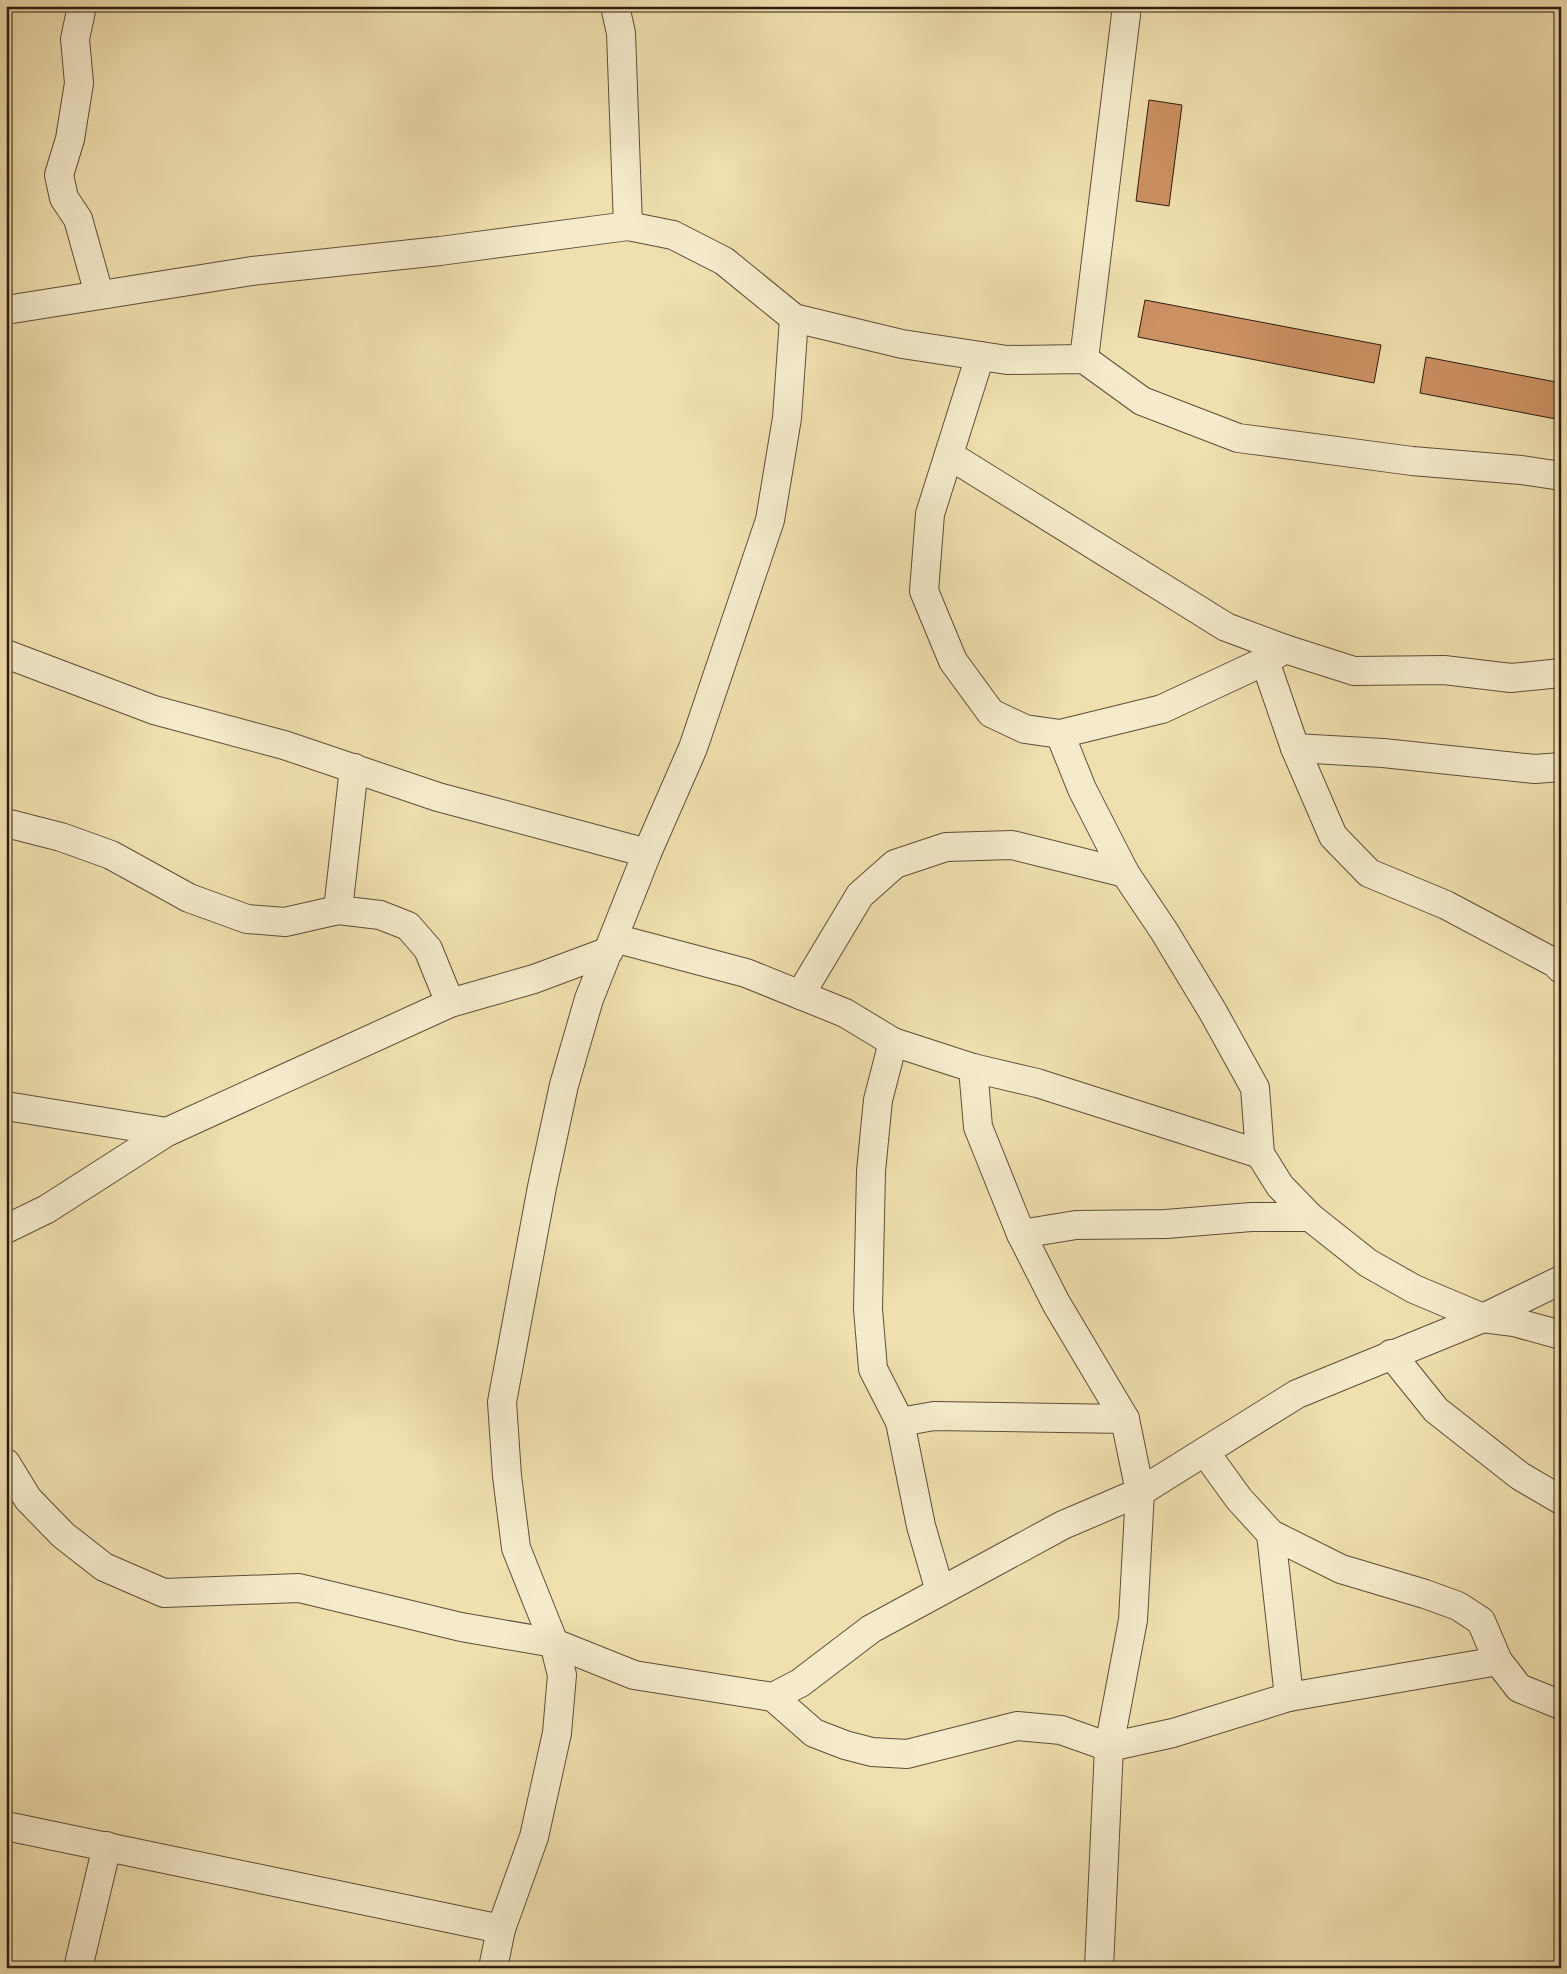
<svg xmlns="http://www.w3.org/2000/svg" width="1567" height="1974" font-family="Vollkorn,serif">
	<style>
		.building { fill: #cc9163; stroke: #2c1c11 }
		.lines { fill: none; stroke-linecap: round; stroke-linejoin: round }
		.minor-casing { stroke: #5d4d38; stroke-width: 30 }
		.minor { stroke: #f5ebcb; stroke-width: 28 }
	</style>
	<rect width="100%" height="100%" fill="#f0e0af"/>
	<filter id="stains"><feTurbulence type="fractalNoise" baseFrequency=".004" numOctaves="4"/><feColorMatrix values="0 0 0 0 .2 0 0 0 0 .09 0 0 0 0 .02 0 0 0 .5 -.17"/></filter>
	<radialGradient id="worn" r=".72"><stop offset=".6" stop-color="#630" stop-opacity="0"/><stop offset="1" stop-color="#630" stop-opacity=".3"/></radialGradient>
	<!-- building -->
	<g class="building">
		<path d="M1149,100L1182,105L1169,206L1136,201Z"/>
		<path d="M1145,300L1381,345L1374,383L1138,337Z"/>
		<path d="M1426,357L1561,383V420L1420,393Z"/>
	</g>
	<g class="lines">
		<!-- minor casing -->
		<g class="minor-casing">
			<g id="minor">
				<path d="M82,6L75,39L79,83L70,139L59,175L64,198L78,219L99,294"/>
				<path d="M615,6L621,33L628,226"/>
				<path d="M6,310L252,271L440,251L628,226L673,235L724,261L794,318L902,344L1007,360L1084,359L1142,401L1238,438L1412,461L1521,470L1561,476"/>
				<path d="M980,356L930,514L924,591L953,661L991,713L1025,729L1060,734L1162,709L1265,661L1285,649"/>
				<path d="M1084,359L1127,6"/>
				<path d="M949,455L1226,627L1285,649L1354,671L1444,670L1511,678L1561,673"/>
				<path d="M6,654L154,710L284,745L438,797L647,853"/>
				<path d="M1265,661L1295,748L1333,836L1369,873L1446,905L1555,963L1561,969"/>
				<path d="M1060,734L1082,789L1125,873L1164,931L1213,1012L1255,1088L1260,1154L1280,1186L1310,1217L1368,1263L1414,1289L1483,1318L1514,1322L1561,1335"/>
				<path d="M1295,748L1383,753L1535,769L1561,767"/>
				<path d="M6,823L61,837L111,855L189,898L247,919L285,922L338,910L380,915L408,926L428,949L450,1003"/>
				<path d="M338,910L354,768"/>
				<path d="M614,938L746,973L845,1013L893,1042L973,1068L1037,1083L1260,1154"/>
				<path d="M800,995L860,895L895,864L946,847L1012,845L1125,873"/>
				<path d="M893,1042L878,1100L871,1171L868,1309L873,1369L900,1422L921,1526L940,1591"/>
				<path d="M973,1068L978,1127L1021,1234L1056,1303L1125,1419L1140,1492L1133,1620L1109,1747L1099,1968"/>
				<path d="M6,1106L167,1132"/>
				<path d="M6,1229L47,1209L167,1132L450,1003L534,979L609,951"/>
				<path d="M1021,1234L1076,1225L1166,1224L1251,1217H1310"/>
				<path d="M1391,1354L1436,1410L1520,1476L1561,1500"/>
				<path d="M900,1422L934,1416L1125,1419"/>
				<path d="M1205,1452L1239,1499L1271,1534L1341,1569L1425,1594L1458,1606L1481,1621L1498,1661L1519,1688L1561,1705"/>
				<path d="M6,1463L28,1499L63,1535L104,1567L164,1593L299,1588L461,1627L554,1643L634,1675L773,1697L800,1683L871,1629L1063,1525L1140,1492L1297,1394L1483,1318L1561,1280"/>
				<path d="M1271,1534L1289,1697"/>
				<path d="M773,1697L814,1733L845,1745L872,1752L907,1754L1017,1726L1061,1730L1109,1747L1173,1733L1289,1697L1498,1661"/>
				<path d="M6,1826L501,1929L493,1968"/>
				<path d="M501,1929L534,1837L557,1733L562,1675L554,1643L516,1548L507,1476L502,1402L542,1187L564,1085L589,999L647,853L693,748L770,520L787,418L794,318"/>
				<path d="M78,1968L107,1846"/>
			</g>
		</g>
		<!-- minor -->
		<use href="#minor" class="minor"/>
	</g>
	<!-- margin -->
	<rect width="1567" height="1974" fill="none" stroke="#f0e0af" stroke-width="25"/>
	<rect x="8" y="8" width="1552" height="1959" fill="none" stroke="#2c1c11" stroke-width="2.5"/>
	<rect x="12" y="12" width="1542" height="1949" fill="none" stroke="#2c1c11"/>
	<rect width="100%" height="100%" filter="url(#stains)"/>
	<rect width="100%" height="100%" fill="url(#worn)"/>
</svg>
